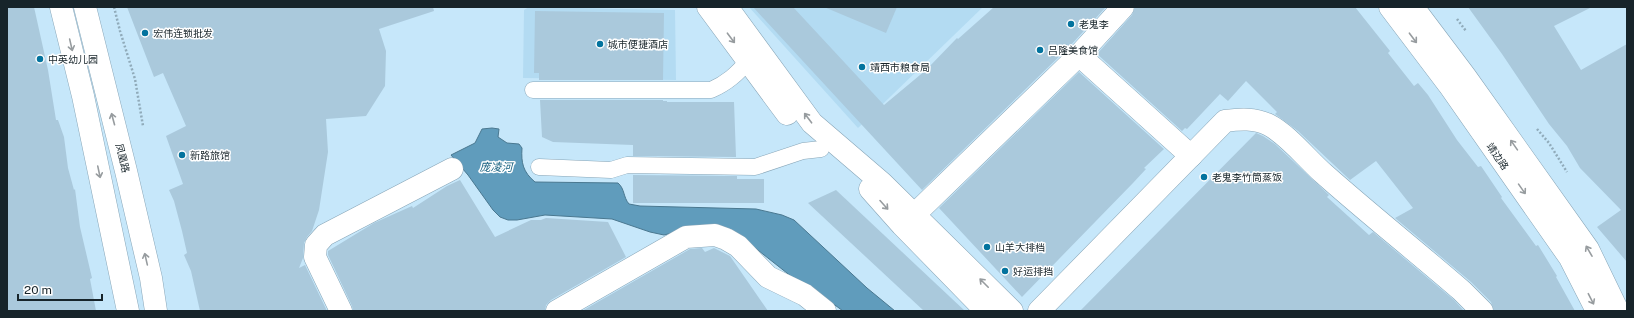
<svg xmlns="http://www.w3.org/2000/svg" width="1634" height="318" font-family="'Public Sans','Noto Sans SC',sans-serif">
	<style>
		.built { fill: #b3dbf2 }
		.water { fill: #609cbc; stroke: #4a7890 }
		.building { fill: #aac9dc }
		.lines { fill: none; stroke-linecap: round; stroke-linejoin: round }
		.service-casing { stroke: #87a5b7; stroke-width: 17 }
		.minor-casing { stroke: #87a5b7; stroke-width: 23 }
		.secondary-casing { stroke: #87a5b7; stroke-width: 23 }
		.path { stroke: #90abba; stroke-width: 2.5; stroke-dasharray: 2 2; stroke-linecap: butt }
		.service { stroke: #fff; stroke-width: 16 }
		.minor { stroke: #fff; stroke-width: 22 }
		.secondary { stroke: #fff; stroke-width: 22 }
		.oneway { stroke: #979c9f }
		.poi-dot { fill: #03739e; stroke: #fff; stroke-width: 1.5 }
		.labels { text-anchor: middle; dominant-baseline: central; stroke-width: 3; stroke-linejoin: round; paint-order: stroke }
		.poi-label { font-size: 10px; fill: #17242a; stroke: #fff; text-anchor: start }
		.street-label { font-size: 10px; fill: #17242a; stroke: #fff }
		.water-label { font-size: 11px; font-style: italic; fill: #0f5b7c; stroke: #fff }
	</style>
	<rect width="100%" height="100%" fill="#c6e7fa"/>
	<!-- built -->
	<g class="built">
		<path d="M529,7L675,10L676,80L523,78L524,10Z"/>
		<path d="M749,7H983L858,128Z"/>
	</g>
	<!-- water -->
	<path class="water" d="M492,128L499,129L498,137L507,143L519,144L522,148C521,163 523,172 535,182L618,183C625,189 623,197 629,204L640,206L756,209L782,215L794,220L867,288L895,311H843L820,294L792,277L740,236L676,232L664,235L650,232L612,219L545,215L517,220H508L500,217L493,210L468,175L451,155L475,143L482,129Z"/>
	<!-- building -->
	<g class="building">
		<path d="M7,7H34L48,70L56,120H58L64,137L68,168L74,190L75,189L80,227L92,278L90,279L96,311H7Z"/>
		<path d="M127,7H433L434,11L379,29L386,51L385,86L366,116L326,119L328,152L319,210L312,231L307,237L304,243L303,258L299,268L305,265L327,311H200L191,271L184,255L187,253L182,231L174,201L169,190L183,184L166,136L186,126L163,73L154,77Z"/>
		<path d="M753,7H793L884,105L926,70L957,38L958,39L994,7H1106L1070,46L922,190Z"/>
		<path d="M824,7H897L886,33Z"/>
		<path d="M1135,7H1355L1390,51L1388,53L1414,86L1418,83L1428,95L1457,140L1478,167L1481,166L1502,197L1501,198L1536,246L1538,245L1557,276L1556,277L1575,311H1494L1491,302L1471,282L1395,218L1413,208L1376,161L1350,180L1298,131L1275,114L1277,112L1246,81L1228,101L1220,94L1187,129L1185,128L1182,131L1097,54L1132,15Z"/>
		<path d="M1468,7H1592L1554,26L1581,70L1627,44V262L1597,227L1621,210L1580,168L1567,146L1549,124L1502,54Z"/>
		<path d="M535,11L664,13L663,80H539V73H534Z"/>
		<path d="M1079,72L1164,149L1144,168L1146,169L1133,183L1022,297L939,208Z"/>
		<path d="M540,100H663V101H667V102H734L736,157L633,156V145L553,142L542,137Z"/>
		<path d="M1256,133L1263,136L1275,144L1329,195L1327,197L1369,235L1373,232L1454,300L1464,311H1080Z"/>
		<path d="M633,175L737,176V179H764V203H633Z"/>
		<path d="M460,180L495,237L531,220H541L546,218L608,222L626,257L551,300L546,305L545,311H353L352,306L328,255V251L374,223L412,206L413,208L447,186Z"/>
		<path d="M836,190L965,311H924L808,203Z"/>
		<path d="M702,248L705,252L714,248L730,256L768,311H582L690,249Z"/>
	</g>
	<g class="lines">
		<!-- service casing -->
		<g class="service-casing">
			<g id="service">
				<path d="M533,90H711C727,83 737,74 748,61"/>
				<path d="M539,167L611,170L627,165L755,167L803,151L821,149"/>
			</g>
		</g>
		<!-- minor casing -->
		<g class="minor-casing">
			<g id="minor">
				<path d="M708,7L787,114"/>
				<path d="M727,7L812,123L882,183L1012,311"/>
				<path d="M1079,55L1191,156"/>
				<path d="M870,189L902,225L986,311"/>
				<path d="M915,214L1079,55L1123,7"/>
				<path d="M341,311L315,257L316,245L325,235L452,169"/>
				<path d="M557,311L686,237L715,235L726,239L738,246L768,277L805,295L825,311"/>
				<path d="M1039,311L1225,121C1240,119 1255,118 1269,125C1287,134 1308,160 1324,174C1369,214 1417,252 1462,291L1482,311"/>
			</g>
		</g>
		<!-- secondary casing -->
		<g class="secondary-casing">
			<g id="secondary">
				<path d="M61,7L83,96L128,311"/>
				<path d="M85,7L126,171L151,278L156,311"/>
				<path d="M1390,7L1449,85L1570,258L1597,311"/>
				<path d="M1413,7L1465,76L1588,249L1618,311"/>
			</g>
		</g>
		<!-- path -->
		<g class="path">
			<path d="M114,7L120,31L135,79L143,126"/>
			<path d="M1457,19L1466,31"/>
			<path d="M1537,129L1549,143L1567,172"/>
		</g>
		<!-- service -->
		<use href="#service" class="service"/>
		<!-- minor -->
		<use href="#minor" class="minor"/>
		<!-- secondary -->
		<use href="#secondary" class="secondary"/>
	</g>
	<!-- one-way arrows -->
	<defs><path id="oneway-shaft" d="M-6 0H5M1.5-3L5.5 0L1.5 3" fill="none" stroke-width="1.6" stroke-linecap="round" stroke-linejoin="round"/></defs>
	<g class="oneway">
		<use href="#oneway-shaft" transform="translate(731 38) rotate(53)"/>
		<use href="#oneway-shaft" transform="translate(1413 38) rotate(53)"/>
		<use href="#oneway-shaft" transform="translate(71 45) rotate(77)"/>
		<use href="#oneway-shaft" transform="translate(808 118) rotate(-127)"/>
		<use href="#oneway-shaft" transform="translate(113 119) rotate(-105)"/>
		<use href="#oneway-shaft" transform="translate(1514 145) rotate(-125)"/>
		<use href="#oneway-shaft" transform="translate(99 172) rotate(78)"/>
		<use href="#oneway-shaft" transform="translate(1522 189) rotate(55)"/>
		<use href="#oneway-shaft" transform="translate(884 205) rotate(48)"/>
		<use href="#oneway-shaft" transform="translate(1589 251) rotate(-120)"/>
		<use href="#oneway-shaft" transform="translate(146 259) rotate(-103)"/>
		<use href="#oneway-shaft" transform="translate(984 283) rotate(-135)"/>
		<use href="#oneway-shaft" transform="translate(1591 299) rotate(63)"/>
	</g>
	<!-- markers -->
	<g class="poi-dot">
		<circle cx="1071" cy="24" r="4"/>
		<circle cx="145" cy="33" r="4"/>
		<circle cx="600" cy="44" r="4"/>
		<circle cx="1040" cy="50" r="4"/>
		<circle cx="40" cy="59" r="4"/>
		<circle cx="862" cy="67" r="4"/>
		<circle cx="182" cy="155" r="4"/>
		<circle cx="1204" cy="177" r="4"/>
		<circle cx="987" cy="247" r="4"/>
		<circle cx="1005" cy="271" r="4"/>
	</g>
	<g class="labels">
		<!-- poi labels -->
		<g class="poi-label">
			<text x="1079" y="24">老鬼李</text>
			<text x="153" y="33">宏伟连锁批发</text>
			<text x="608" y="44">城市便捷酒店</text>
			<text x="1048" y="50">吕隆美食馆</text>
			<text x="48" y="59">中英幼儿园</text>
			<text x="870" y="67">靖西市粮食局</text>
			<text x="190" y="155">新路旅馆</text>
			<text x="1212" y="177">老鬼李竹筒蒸饭</text>
			<text x="995" y="247">山羊大排档</text>
			<text x="1013" y="271">好运排挡</text>
		</g>
		<!-- street labels -->
		<g class="street-label">
			<text transform="translate(1498 156) rotate(55)">靖边路</text>
			<text transform="translate(123 158) rotate(76)">凤凰路</text>
		</g>
		<!-- water labels -->
		<g class="water-label">
			<text x="496" y="167">庞凌河</text>
		</g>
	</g>
	<!-- border -->
	<rect width="1634" height="318" fill="none" stroke="#17242a" stroke-width="16"/>
	<!-- scale -->
	<path d="M18 294v6h84v-6" fill="none" stroke="#17242a" stroke-width="2"/>
	<text x="24" y="294" font-size="12" fill="#17242a" stroke="#ffffff" stroke-width="3" paint-order="stroke">20 m</text>
</svg>
